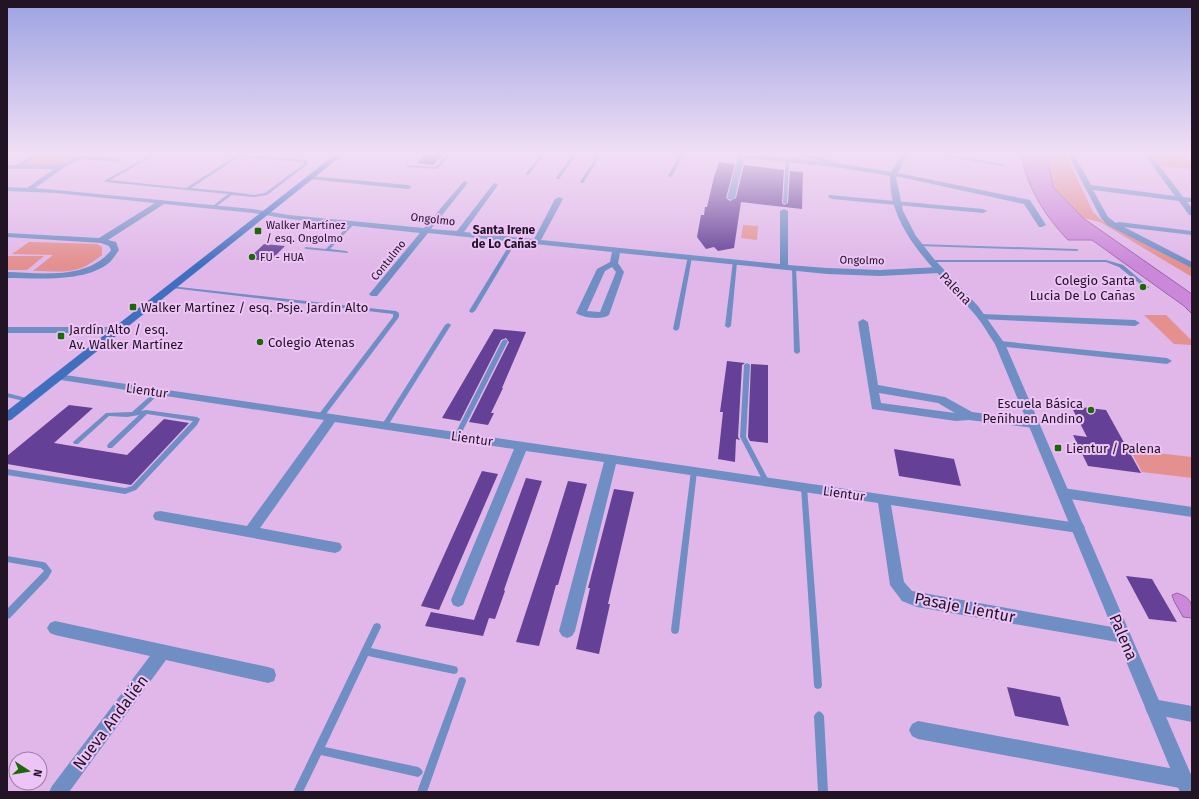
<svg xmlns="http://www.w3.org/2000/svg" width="1199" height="799" viewBox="0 0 1199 799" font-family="'Fira Sans',sans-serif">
  <rect width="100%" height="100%" fill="#e0b7e8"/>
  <path fill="#e3908f" d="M46,153h37l-24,12h-32z
    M1046,153h19l28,59 11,10 88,45v10l-92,-55 -17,-4 -30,-31z
    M1150,153h42v16l-33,-3z
    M743,225l15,1 -1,14 -16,-2z
    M29,242l68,2 5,3v8c-26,21 -37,16 -69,16l20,-16 -41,-1z
    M7,256h37l-17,14h-20z
    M1144,315h22l26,26v4l-18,-1z
    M1130,450l62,7v21l-50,-6z"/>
  <path fill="#cb87d9" stroke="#9864a3" d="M1021,153h25l7,34 30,31 109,76v20l-8,-8 -92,-66h-24c-23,-24 -42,-54 -47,-87z
    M1177,593c15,5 15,10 15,25l-9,-1 -9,-16 -2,-6z"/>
  <path fill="#644096" d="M426,153h18l-11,12 -16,-2z
    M719,162l16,2 -9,34 4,3 6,-3 8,-33 40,5 -2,33 2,2 4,-2 2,-32 13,1 -1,37 -61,-7 -7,46 -16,3 -4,-4 -8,2 -9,-12 4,-22h3l1,-8h2l7,-30z
    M264,244l21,2 -15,15 -22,-2z
    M494,329l32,3 -24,56h1l-12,25h3l-6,12 -19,-3 40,-80 -3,-4 -5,2 -41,81 -18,-3z
    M727,361l18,2 -3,2 -4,72 2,3 -4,-1 -1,23 -17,-3 5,-47h-3z
    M751,364l17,1v78l-18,-2 -2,-4z
    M69,405l24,3 -39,35 73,12 37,-36 25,4 -58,62 -124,-21v-8z
    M1071,406l35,4 35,63 -53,-7 -15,-31 14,2z
    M894,449l60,10 7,27 -62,-10z
    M482,471l16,3 -59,136 -18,-4z
    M526,478l16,3 -38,109 1,1 -10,28 -6,-1 -6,18 -58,-10 6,-14 43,8z
    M568,481l19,3 -29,101h-2l-17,61 -23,-4 34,-103z
    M614,489l20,3 -26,112h2l-11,50 -23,-5 14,-61h-2z
    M1126,576l26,3 25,43 -28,-3z
    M1007,687l53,10 9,29 -54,-10z"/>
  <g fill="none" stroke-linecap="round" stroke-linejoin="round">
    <path fill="#6e8ec4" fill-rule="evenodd" d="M154,153h4l-48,27 76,8 54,-35h2l-1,2 65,5 2,1v3l-41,31 -13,2 -22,-2 -18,13h-1v-2l15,-12 -122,-12 -2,-1zM239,157l65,5v2l-39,29 -11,2 -22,-3 -41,-4z
      M449,153h3l-15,16 -29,-2 -2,-1 2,-1 27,2z
      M543,153h3l-18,22h-2v-2z
      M574,153h3l-18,26h-2l-1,-1z
      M599,153h3l-19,30h-2l-1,-1z
      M681,153h4l-13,23 -3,1 -1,-1z
      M924,153h10l69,11 2,1 -2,1z
      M786,160l3,1 -2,42 -2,1 -2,-1z
      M352,222l3,1 -25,26 16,2 2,1v1l-42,-4 -2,-1 2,-1 20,2z
      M513,239l4,1 -42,71 -3,2 -2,-1 -1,-1z
      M916,244l161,5 2,1 -2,1 -159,-5h-2z
      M688,256h4v1l-13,72 -3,2 -3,-2z
      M929,260h177l17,5 26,22v1h-4l-26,-21 -13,-5h-177z
      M733,261h2l2,1 -6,64 -3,2 -3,-2z
      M792,267h4v1l4,84 -3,2 -3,-2z
      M170,286l226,25 3,2v4l-76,101h-4l-1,-2 1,-2 74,-97v-3l-221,-26 -2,-1z
      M448,323l3,2 -64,102h-4l-1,-2 1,-2 62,-98z
      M505,339l3,2 -48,95 -1,2h-4l-1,-2 48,-95z
      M747,363l3,2 -4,72 23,44 -1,2 -2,1 -2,-1 -24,-46 4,-72z
      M158,390l3,2 -1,1 -19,18 5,-1 51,7 3,2 -3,6 -61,65 -11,4 -118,-19v-6l118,19 7,-2 61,-65 -46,-7 -35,34h-4l-1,-2 1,-2 31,-29 -12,2 -18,-1 -31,28h-4l-1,-2 33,-29 26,-1 24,-21z
      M7,393l23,6 1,1 -3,2 -21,-5z
      M694,468l2,1 1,2 -18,159 -1,3 -3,1 -3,-1 -1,-3 20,-159 1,-2z
      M804,484l2,1 1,2 15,198 -1,3 -3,1 -3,-1 -1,-3 -13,-198 1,-2z
      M7,556l36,6 3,1 6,8 -4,7 -38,40 -3,1v-10l37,-38 -3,-3 -34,-6z
      M377,623l3,1 1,3 -10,21 83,18 3,1 1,3 -1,3 -3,1 -86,-18 -43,91 93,20 3,2 2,3 -2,3 -3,2 -97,-22 -18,37h-10l81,-168z
      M462,677l3,1 1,3 -39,111h-10l41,-111 1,-3z
      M819,711l3,2 2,3 4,76h-10l-4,-76 2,-3z"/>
    <path fill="#6e8ec4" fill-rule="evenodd" d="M36,153h8l-19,12h35l22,-12h9l-3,3 31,2 3,2 -3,2 -38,-3 -18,9 -28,20 218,21 36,6 135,13 39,-46 2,-1 3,2 -1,1 -36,45 26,2 36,-47 2,-1 3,2 -34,47 70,7 21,-40 4,-2 4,2 -22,41 239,24v-53l4,-2 4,2v54l39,3 53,2 59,-3 4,3 -4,3 -59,3 -53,-2 -207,-21 -2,10 6,9 -15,43c-6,5 -27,3 -33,-2l21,-44 13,-7 2,-10 -184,-19 -51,63h-6l-2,-2 2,-2 49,-59 -131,-14 -36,-6 -89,-9 -56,36 8,2 3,8c-3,4 -6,9 -9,12 -24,21 -73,16 -103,16v-6c34,1 81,8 104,-22l-2,-4 -8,-3 -94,-6v-4l92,5 56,-35 -99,-10 -49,-2v-4l20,1 27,-19h-47v-4h9zM612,267l4,5 -16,40 -13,-1 18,-40z
      M713,153h26l97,10 3,2 -3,2 -92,-9 -9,40 -4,2 -4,-2 11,-41z
      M1067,153h6l18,32 84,11 -32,-43h7l33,44 9,1v4h-5l5,6v7h-3l-10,-14 -86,-11 15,27 8,6 3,-1 73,9v4l-68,-8 68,35v6l-85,-43 -6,-7z
      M893,172l137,28 16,25 -4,2h-3l-15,-23 -133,-29 -1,-1z
      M310,176l98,9 4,2 -4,2 -100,-10 -1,-1z
      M829,195l154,14 4,2 -4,2 -151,-14 -4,-2z
      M982,314l153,6 5,3 -5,3 -156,-7 -2,-2z
      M863,319l5,3 10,63 67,12 27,15 62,8 4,1 2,3 -2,3 -4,1 -65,-8 -13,1 -84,-12 -14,-87zM879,393l59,10 17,10 -74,-10z
      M1000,341l167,17 5,3 -5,3 -171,-18 -1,-2 1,-2z
      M58,374l1020,149 5,1 2,4 -2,4 -5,1 -187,-28 13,77 8,9 211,38 5,2 3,5 -3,5 -5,2 -206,-36 -15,-6 -12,-16 -12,-82 -262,-39 -41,167 -3,5 -5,2 -5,-2 -3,-5 45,-169 -78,-11 -61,149 -2,5 -5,2 -5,-2 -2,-5 63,-151 -179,-27 -75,106 80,15 2,4 -2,4 -5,2 -175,-32 -5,-1 -2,-4 2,-4 5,-1 87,15 77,-106 -270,-41 -1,-2 1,-2z
      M1063,488l129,19v10l-129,-19 -5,-2 -1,-3 1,-3z
      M55,621l213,46 6,2 2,6 -2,6 -6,2 -102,-23 -97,132h-20l3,-6 98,-130 -95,-21 -5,-2 -3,-5 3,-5z
      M1153,699l39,7v16l-45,-9 -2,-6 2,-6z
      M918,721l267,50 6,3 1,11 -7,4 -267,-50 -6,-3 -3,-6 3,-6z"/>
    <path fill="#6e8ec4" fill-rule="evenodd" d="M797,153h15l25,10 54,9 11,-19h6l-12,24 7,34 13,25 18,23 44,47 27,38 187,433v15h-12l-185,-448c-8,-12 -15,-25 -25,-35 -33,-39 -81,-77 -80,-133l-54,-9 -33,-12 -4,4 -12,4 -3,-2 11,-4z
      M7,327h110l5,3 -5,3h-110z"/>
    <path fill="#416fbf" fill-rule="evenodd" d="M337,153h8l-334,267 -4,1v-10z"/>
  </g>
  <linearGradient id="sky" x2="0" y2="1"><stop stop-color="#9ca2e2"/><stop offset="0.58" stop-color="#f1dff5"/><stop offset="1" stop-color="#f1dff5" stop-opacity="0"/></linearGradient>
  <rect width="1199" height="265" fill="url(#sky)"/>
  <g fill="#1c6806" stroke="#edc4f6" stroke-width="1.5">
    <rect x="254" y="227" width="8" height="8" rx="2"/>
    <circle cx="252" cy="257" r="4"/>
    <circle cx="1143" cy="287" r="4"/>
    <rect x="129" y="303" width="8" height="8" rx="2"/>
    <rect x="57" y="332" width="8" height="8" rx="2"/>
    <circle cx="260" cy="342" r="4"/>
    <circle cx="1091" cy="410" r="4"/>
    <rect x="1054" y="444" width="8" height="8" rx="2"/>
  </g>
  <g text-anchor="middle" stroke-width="4" stroke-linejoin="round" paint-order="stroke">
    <g font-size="11" fill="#221325" stroke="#edc4f6">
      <text transform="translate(433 219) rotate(6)" y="4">Ongolmo</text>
      <text transform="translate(388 260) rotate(-51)" y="4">Contulmo</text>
      <text transform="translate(862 260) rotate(1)" y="4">Ongolmo</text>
    </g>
    <g font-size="11" fill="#221325" stroke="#edc4f6" text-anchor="start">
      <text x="266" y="229">Walker Martínez<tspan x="266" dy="13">/ esq. Ongolmo</tspan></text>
      <text x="260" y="261">FU - HUA</text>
    </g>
    <g font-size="12" font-weight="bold" fill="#221325" stroke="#edc4f6">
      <text x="504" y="234">Santa Irene<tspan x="504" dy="14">de Lo Cañas</tspan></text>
    </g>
    <g font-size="13" fill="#221325" stroke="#edc4f6" text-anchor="start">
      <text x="1135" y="285" text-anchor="end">Colegio Santa<tspan x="1135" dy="15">Lucia De Lo Cañas</tspan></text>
      <text x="141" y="312">Walker Martínez / esq. Psje. Jardín Alto</text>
      <text x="69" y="334">Jardín Alto / esq.<tspan x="69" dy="15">Av. Walker Martínez</tspan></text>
      <text x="268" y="347">Colegio Atenas</text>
      <text x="1083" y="408" text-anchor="end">Escuela Básica<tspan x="1083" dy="15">Peñihuen Andino</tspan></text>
      <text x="1066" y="453">Lientur / Palena</text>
    </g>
    <g font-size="13" fill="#221325" stroke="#edc4f6">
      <text transform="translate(956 288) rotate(46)" y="5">Palena</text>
      <text transform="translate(147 390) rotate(8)" y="5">Lientur</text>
      <text transform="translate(472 438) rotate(8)" y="5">Lientur</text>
      <text transform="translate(844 493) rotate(8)" y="5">Lientur</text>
    </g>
    <g font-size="16" fill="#221325" stroke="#edc4f6">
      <text transform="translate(965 607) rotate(11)" y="6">Pasaje Lientur</text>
      <text transform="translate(1124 637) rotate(67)" y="6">Palena</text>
      <text transform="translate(110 722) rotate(-53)" y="6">Nueva Andalién</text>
    </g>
  </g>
  <rect width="1199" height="799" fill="none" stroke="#221325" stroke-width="16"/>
  <g transform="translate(28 771) rotate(102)"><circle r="19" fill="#edc4f6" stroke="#9c7da2"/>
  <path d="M0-3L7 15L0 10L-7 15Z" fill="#1c6806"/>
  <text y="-6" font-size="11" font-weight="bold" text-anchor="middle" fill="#221325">N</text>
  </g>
</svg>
